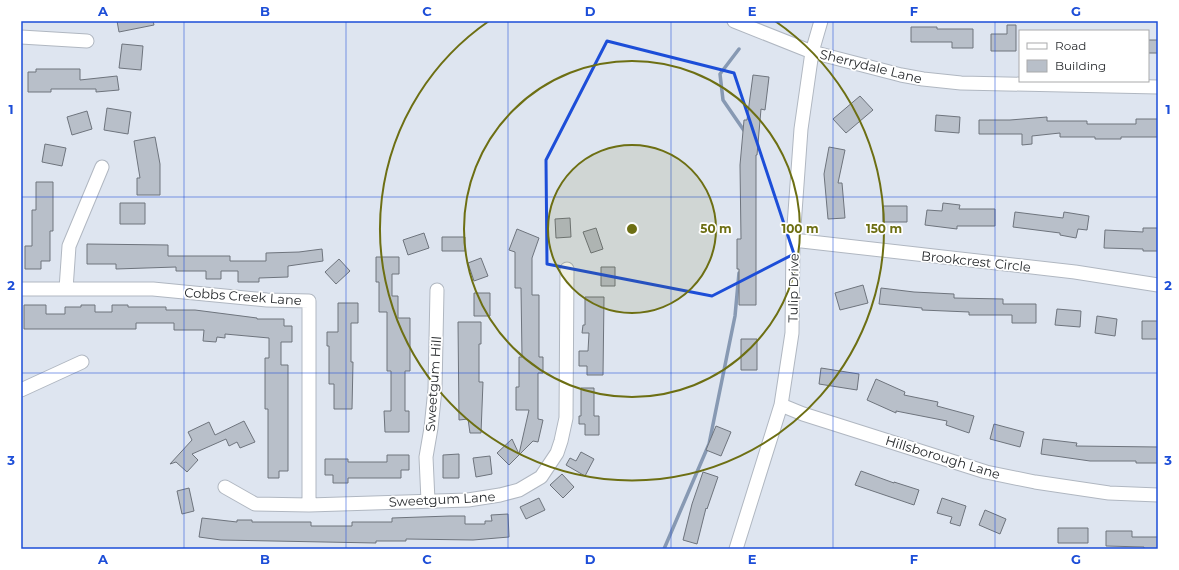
<svg xmlns="http://www.w3.org/2000/svg" width="1179" height="570" viewBox="0 0 1179 570" font-family="Montserrat,sans-serif">
  <rect width="100%" height="100%" fill="#dee5f0"/>
  <g fill="none" stroke-linecap="round" stroke-linejoin="round">
    <path stroke="#8799b3" stroke-width="3.5" d="M739,49l-19,25 3,26 22,32
      M664,549l45,-105 26,-128 4,-43"/>
  </g>
  <path fill="#b8bfc9" stroke="#6e747d" d="M117,21h36l1,4 -35,7z
    M1007,25h9v26h-25v-17h16z
    M911,27h26v2h36v19h-21v-6h-41z
    M1148,40h10v13h-10z
    M122,44l21,2 -2,24 -22,-2z
    M36,69h44v11l37,-4 2,14 -23,2v-3h-45v3h-23v-20h8z
    M753,75l16,2 -4,33 -4,-1 -4,46h-1v150h-17v-36h-2v-30h4l-1,-74 4,-45h3z
    M860,96l13,14 -27,23 -13,-14z
    M107,108l24,4 -3,22 -24,-4z
    M87,111l5,18 -20,6 -5,-18z
    M936,115l24,2 -1,16 -24,-2z
    M1047,117v4h40v3h49v-5h22v18h-37v2h-26v-2h-35v-4l-28,3v8l-10,1v-11h-43v-14h31z
    M155,137l5,27v31h-23v-17h3l-6,-37z
    M45,144l21,4 -4,18 -20,-4z
    M829,147l16,3 -7,33h4l3,35 -17,1 -4,-45z
    M36,182h17v49h-3v30h-9v8h-16v-23h7v-36h4z
    M120,203h25v21h-25z
    M943,203l17,2 -1,4h36v17h-38v3l-32,-4 2,-15 15,1z
    M883,206h24v16h-24z
    M1015,212l48,6 1,-6 25,4 -2,14 -9,-1 -2,9 -16,-3v-2l-47,-6z
    M570,218l1,19 -15,1 -1,-19z
    M596,228l7,21 -12,4 -8,-21z
    M1143,228h15v23h-15v-2l-39,-1 1,-18 38,2z
    M517,229l22,9 -7,20v37h7v62h4v16h-5v46l5,1 -5,22 -5,-1 -24,24 -12,-12 15,-14 7,15 10,-44h-13v-23h3v-30h3l-1,-69h-6v-36l-6,-2z
    M424,233l5,15 -21,7 -5,-15z
    M442,237h23v14h-23z
    M87,244l81,1v11h62v5h36v-8l33,-1 23,-3 1,12 -35,5v11l-29,1v4h-21v-11h-17v8h-15v-8h-30v-4l-60,2v-5h-29z
    M376,257h23v17h-7v22h6v22h12v53h-5v40h4v21h-24l-1,-21h7v-40h-4v-59h-8v-30h-3z
    M481,258l7,18 -14,5 -6,-18z
    M339,259l11,12 -14,13 -11,-12z
    M601,267h14v19h-14z
    M863,285l5,18 -28,7 -5,-17z
    M881,288l33,4 40,2v4l49,1v5h33v19h-24v-8h-43v-3l-47,-2v-2l-43,-4z
    M474,293h16v23h-16z
    M585,297h19l-1,78h-16v-9h-8v-15h9l1,-18h-7l1,-8h2z
    M338,303h20v20h-7v39h2l-1,47h-18v-25h-5v-38h-2v-14h11z
    M24,305h22v9h19v-7h16v-2h14v7h17v-7h16v2h38v3h29l62,8v1h27v7h8v16h-11v23h7v106h-9v7h-11v-69h-3v-51h4v-20l-44,-4v4l-8,-1 -1,5 -13,-1 1,-11h-30v-7h-38v6h-112z
    M1057,309l24,2 -1,16 -25,-2z
    M1097,316l20,3 -2,17 -20,-3z
    M1142,321h16v18h-16z
    M458,322h23v22h-2v38h4l-2,51h-11l-2,-14 -9,1z
    M741,339h16v31h-16z
    M821,368l38,6 -2,16 -38,-6z
    M876,379l29,13 -1,3 34,7 -1,4 37,10 -5,17 -23,-8 1,-4 -51,-10v2l-29,-13z
    M581,388h13v28h5v19h-14v-11h-6v-8h2z
    M244,421l11,21 -15,6 -3,-6 -8,4 -3,-7 -34,15 6,6 -11,12 -11,-10 -6,2 22,-24 -4,-8 21,-10 6,13z
    M994,424l30,8 -4,15 -30,-8z
    M716,426l15,6 -10,24 -15,-6z
    M1043,439l34,4 -1,3 82,1v16h-22v-2h-46l-49,-7z
    M581,452l13,7 -9,17 -19,-11 4,-7 6,3z
    M459,454v24h-16v-23z
    M387,455h22v15h-8v8h-53v5h-15v-8h-8v-16h23v3h39z
    M490,456l2,18 -16,3 -3,-19z
    M861,471l33,12v-1l25,8 -5,15 -59,-20z
    M703,472l15,5 -11,32 -1,-1 -9,36 -14,-4 9,-36z
    M562,474l12,13 -11,11 -13,-13z
    M189,488l5,23 -12,3 -5,-23z
    M539,498l6,12 -19,9 -6,-12z
    M942,498l24,8 -6,20 -10,-3 2,-6 -15,-4z
    M985,510l21,9 -6,15 -21,-9z
    M508,514l1,23 -36,3 -67,-1v2h-30v2l-155,-3 -22,-3 3,-19 35,4v-2h15v2h59v4h41v-4h40v-4l58,-2h15v8h20v-3h7l-1,-6z
    M1058,528h30v15h-30z
    M1106,531h26v6h26v12h-14v-2l-38,-1z"/>
  <g fill="none" stroke-linecap="round" stroke-linejoin="round">
    <defs>
      <path id="minor" d="M734,21l78,31 89,23 22,4 38,4 197,4
        M21,37l66,4
        M793,240l282,32 83,13
        M21,289h132l114,11 42,1v204
        M66,289l3,-43 33,-79
        M21,390l61,-28
        M781,405l22,9 183,58 49,10 74,11 49,2
        M225,487l30,17 54,1 159,-5 32,-5 19,-5 22,-13 16,-24 4,-12 5,-23 1,-149
        M428,501l-2,-44 5,-29 4,-39 2,-99
        M736,549l45,-144 11,-72 1,-93 8,-111 11,-77 9,-31"/>
    </defs>
    <use href="#minor" stroke="#b0b7c1" stroke-width="15"/>
    <use href="#minor" stroke="#fff" stroke-width="13"/>
  </g>
  <path fill="none" stroke="#1d4ed8" stroke-width="3" stroke-linejoin="round" d="M607,41l127,32 60,181 -82,42 -165,-32 -1,-104z"/>
  <path fill="none" stroke="#1d4ed8" stroke-width="1" stroke-opacity="0.55" d="M184,21v528M346,21v528M508,21v528M671,21v528M833,21v528M995,21v528M21,197h1137M21,373h1137"/>
  <circle cx="632" cy="229" r="84" fill="#6d6f13" fill-opacity=".12"/>
  <g fill="none" stroke="#6d6f13" stroke-width="2">
    <circle cx="632" cy="229" r="84"/>
    <circle cx="632" cy="229" r="168"/>
    <path d="M775 21A252 252 0 1 1 489 21"/>
  </g>
  <g text-anchor="middle" stroke-width="3.5" stroke-linejoin="round" paint-order="stroke">
    <g font-size="13" fill="#282b2e" stroke="#fff">
      <text transform="translate(871 66) rotate(14)" y="5">Sherrydale Lane</text>
      <text transform="translate(976 261) rotate(6)" y="5">Brookcrest Circle</text>
      <text transform="translate(793 288) rotate(-89)" y="5">Tulip Drive</text>
      <text transform="translate(243 296) rotate(4)" y="5">Cobbs Creek Lane</text>
      <text transform="translate(433 384) rotate(-86)" y="5">Sweetgum Hill</text>
      <text transform="translate(943 457) rotate(17)" y="5">Hillsborough Lane</text>
      <text transform="translate(442 499) rotate(-3)" y="5">Sweetgum Lane</text>
    </g>
  </g>
  <circle cx="632" cy="229" r="6" fill="#6d6f13" stroke="#fff" stroke-width="2"/>
  <g font-size="12" text-anchor="middle" font-weight="bold" fill="#6d6f13" stroke="#fff" stroke-width="3.5" stroke-linejoin="round" paint-order="stroke">
    <text x="716" y="233">50 m</text>
    <text x="800" y="233">100 m</text>
    <text x="884" y="233">150 m</text>
  </g>
  <rect width="1179" height="570" fill="none" stroke="#ffffff" stroke-width="44"/>
  <rect x="1019" y="30" width="130" height="52" fill="#ffffff" stroke="#a9aaab"/>
  <rect x="1027" y="43" width="20" height="6" fill="#ffffff" stroke="#a9aaab"/>
  <text x="1055" y="50" font-size="12" fill="#282b2e">Road</text>
  <rect x="1027" y="60" width="20" height="12" fill="#b8bfc9" stroke="#a9aaab"/>
  <text x="1055" y="70" font-size="12" fill="#282b2e">Building</text>
  <rect x="22" y="22" width="1135" height="526" fill="none" stroke="#1d4ed8" stroke-width="1.5"/>
  <g font-size="13" text-anchor="middle" font-weight="bold" fill="#1d4ed8">
    <text x="103" y="16">A</text>
    <text x="265" y="16">B</text>
    <text x="427" y="16">C</text>
    <text x="590" y="16">D</text>
    <text x="752" y="16">E</text>
    <text x="914" y="16">F</text>
    <text x="1076" y="16">G</text>
    <text x="11" y="114">1</text>
    <text x="1168" y="114">1</text>
    <text x="11" y="290">2</text>
    <text x="1168" y="290">2</text>
    <text x="11" y="465">3</text>
    <text x="1168" y="465">3</text>
    <text x="103" y="564">A</text>
    <text x="265" y="564">B</text>
    <text x="427" y="564">C</text>
    <text x="590" y="564">D</text>
    <text x="752" y="564">E</text>
    <text x="914" y="564">F</text>
    <text x="1076" y="564">G</text>
  </g>
</svg>
